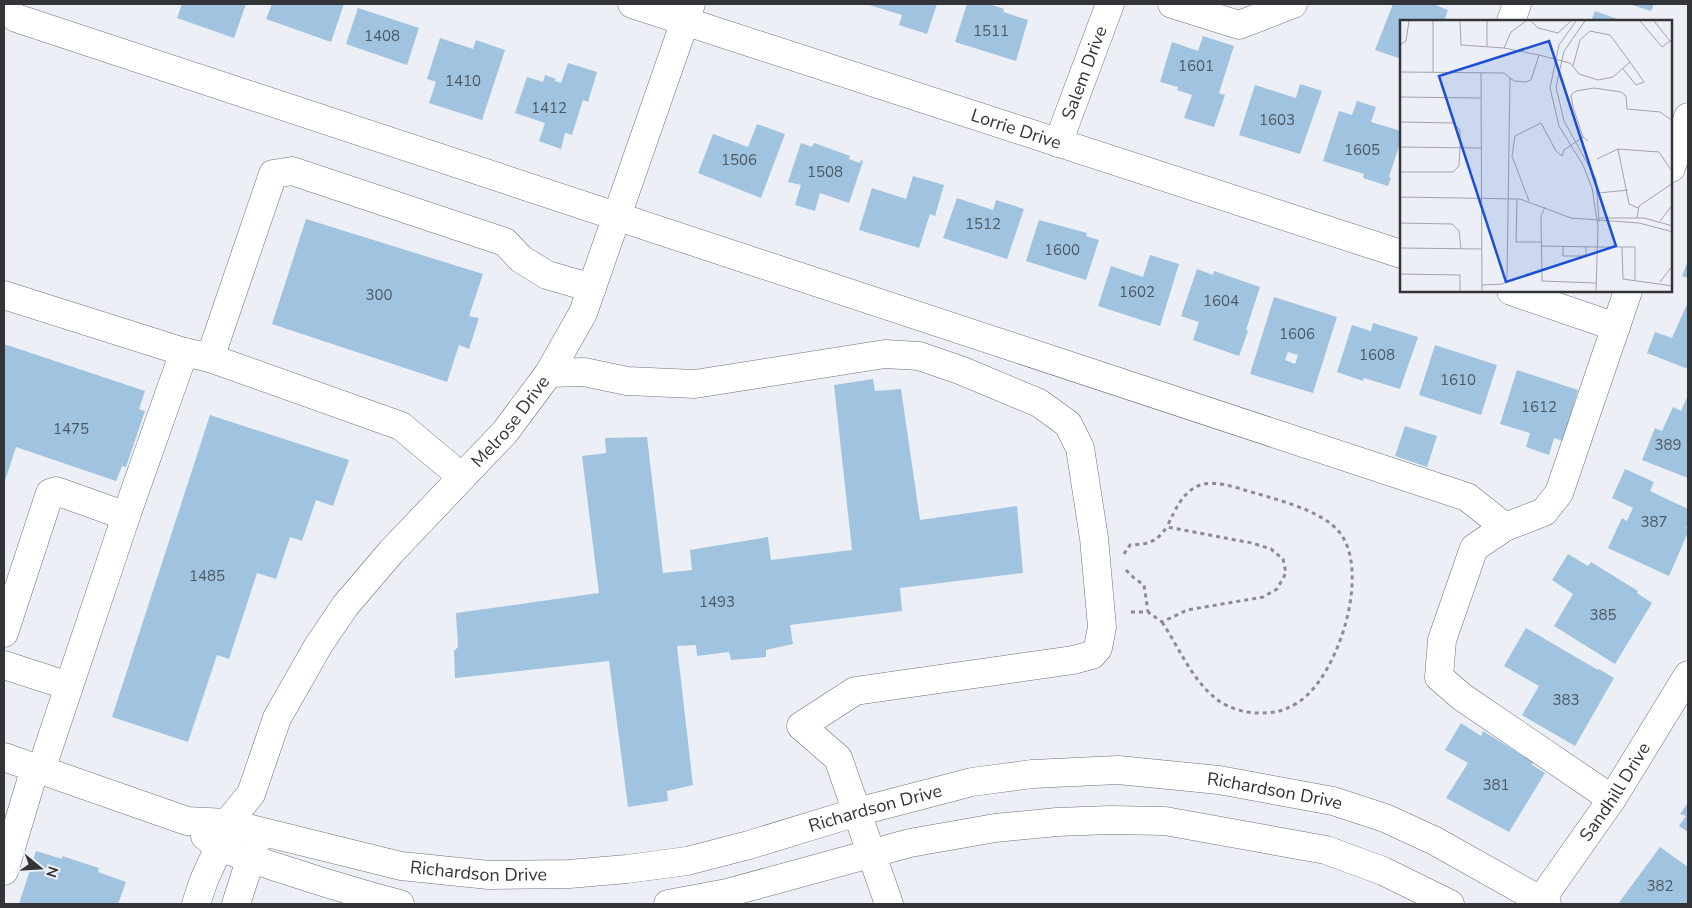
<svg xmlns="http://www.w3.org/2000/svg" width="1692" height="908" viewBox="0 0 1692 908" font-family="'Nunito Sans',sans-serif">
  <rect width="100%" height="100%" fill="#eceff5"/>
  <path fill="#a0c3e0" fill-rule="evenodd" d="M182,4h64l-12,34 -57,-20z
    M272,4h72l-13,38 -65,-23z
    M866,4h71l-10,30 -28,-9 3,-10z
    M967,4h22l15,5 -1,3 25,8 -12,41 -61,-19z
    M1393,4h40l15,6 -4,11h-43v38l-26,-9z
    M1629,4h25l-3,7z
    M358,8l61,20 -12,37 -61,-21z
    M1595,11l28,10h-32z
    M1203,36l31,10 -15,47 6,2 -11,32 -30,-9 8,-23 -15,-5 1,-3 -18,-5 12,-40 26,9z
    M440,38l33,11 3,-9 29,10 -23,70 -53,-17 7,-21 -9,-3z
    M568,63l29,9 -9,30 -5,-2 -11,35 -7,-2 -4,16 -22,-8 6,-18 -30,-10 12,-36 16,5 2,-7 11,4 -1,2 6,2z
    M1300,84l22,7 -22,63 -61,-19 16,-50 41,13z
    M1357,101l19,6 -5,15 30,9v9l-12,37 2,1 -3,8 -25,-8 1,-4 -41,-13 16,-50 13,4z
    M757,124l28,10 -24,64 -63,-25 15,-39 35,13z
    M801,143l11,4 2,-4 36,13 -1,3 11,4 1,-3 2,1 -14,42 -29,-10 -5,18 -20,-6 6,-20 -13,-3z
    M913,176l31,9 -9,31 -5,-2 -11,34 -60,-18 13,-42 34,11z
    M957,198l36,12 3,-10 28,9 -17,50 -64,-21z
    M306,219l177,55 -14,42 10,2 -10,31 -10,-4 -12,37 -175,-58z
    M1039,220l48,13 -1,3 13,4 -13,40 -60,-19z
    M1150,255l29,9 -19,62 -62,-20 13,-40 32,11z
    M1688,260v18l-6,-2z
    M1197,269l16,6 1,-4 46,16 -14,43 2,1 -9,25 -46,-16 6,-18 -18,-6z
    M1274,297l63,20 -24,76 -63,-19zM1288,352l10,3 -3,9 -10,-4z
    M1688,302v67l-41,-16 8,-21 17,6z
    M1373,323l45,14 -18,52 -36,-11 -1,3 -26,-9 15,-47 19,6z
    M4,344l141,47 -6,18 6,2 -19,56 -4,-1 -6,15 -100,-34 -12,37z
    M1435,345l62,20 -16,50 -62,-20z
    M1517,370l61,20 -15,51 -9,-3 -5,17 -23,-8 4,-14 -30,-9z
    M873,379l2,12 26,-2 19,131 97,-14 6,67 -123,15 2,23 -112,14 3,19 -27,6v7l-35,3 -2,-8 -32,4 -1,-11 -19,1 16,139 -26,6 1,10 -40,6 -19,-146 -154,17 -1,-27 4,-4 -2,-34 143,-20 -17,-137 24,-3 -1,-15 42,-1 16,136 29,-3 -2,-20 78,-13 3,23 81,-10 -18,-165z
    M1688,395v83l-46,-18 13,-32 7,3 11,-24 8,4z
    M210,415l139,45 -16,46 -17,-6 -14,41 -12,-4 -14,42 -19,-6 -28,86 -12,-4 -29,87 -76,-25z
    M1405,426l32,10 -10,31 -32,-11z
    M1625,469l29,13 -4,9 38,18v14l-2,5 2,1v3l-19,44 -61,-28 14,-30 5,3 6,-13 -21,-10z
    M1568,554l20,12 3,-4 47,29 -1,2 15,10 -37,61 -61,-38 19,-32 -21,-14z
    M1526,628l72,42 1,-1 15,9 -39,68 -53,-31 17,-29 -35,-20z
    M1461,723l20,13 2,-5 50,31 -1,3 13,8 -36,59 -63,-34 22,-35 -23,-13z
    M1688,803v29l-9,-6 7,-10 -6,-2z
    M1660,847l28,20v37h-70z
    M36,851l26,8v-3l37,12 -1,4 28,10 -8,22h-99z"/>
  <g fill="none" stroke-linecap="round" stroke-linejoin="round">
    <defs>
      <g id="minor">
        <path id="s1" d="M632,4l769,250"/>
        <path d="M1172,4l67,21 54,-21"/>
        <path d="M4,9l12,9 1451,479 38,30"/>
        <path d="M1511,21l6,-17"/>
        <path id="s2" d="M1058,143l52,-139"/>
        <path d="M1671,168l17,-51"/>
        <path d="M1511,291l105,36"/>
        <path d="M4,295l180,57 26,6 191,68 61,51"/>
        <path d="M210,358l63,-184 19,-3 213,71 16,17 26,16 45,13"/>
        <path d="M549,373l35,-1 43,9 68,3 190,-30 34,2 41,14 79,33 29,21 12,24 14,90 8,89 -4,21 -6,7 -19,5 -218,31 -54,35 37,32 51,146"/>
        <path d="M4,633l46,-140 6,-2 70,25"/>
        <path d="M4,665l65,21"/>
        <path id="s3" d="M4,757l183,64 40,2 174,43 88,9 80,-1 58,-5 60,-8 62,-16 108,-33 115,-30 60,-8 86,-4 101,10 114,21 52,17 50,23 112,63"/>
        <path d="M41,770l85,-254 58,-164"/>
        <path d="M1612,799l-150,-102 -23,-20 3,-37 32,-92 31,-21 39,-15 15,-19 69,-202"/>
        <path d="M205,836c21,17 48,23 74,32 40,13 80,26 121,36"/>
        <path d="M4,871l31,-103"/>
        <path id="s4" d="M196,904l8,-24 15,-33 8,-24 24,-29 26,-76 41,-72 27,-40 46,-54 114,-120 44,-59 34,-60 108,-309"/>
        <path d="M236,904l20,-62"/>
        <path d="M668,904l59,-11 183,-50 85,-15 62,-6 53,-2 55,1 161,29 57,21 67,33"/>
        <path id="s5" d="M1538,904l74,-105 76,-124"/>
      </g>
    </defs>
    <use href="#minor" stroke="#6f7277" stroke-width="29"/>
    <path stroke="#8a8c91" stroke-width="3" stroke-dasharray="4 4" stroke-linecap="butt" d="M1124,554l6,-9c19,-1 25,-2 37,-18l85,16 19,6 12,10 3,14 -9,16 -14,8 -76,13 -25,12 -14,-10h-19
      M1126,570l8,8 10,7 4,27
      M1162,622c18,27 30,59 57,79 10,7 26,12 39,12 17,0 24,-1 39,-10 41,-25 74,-130 43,-170 -18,-24 -70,-35 -99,-44 -44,-14 -56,-2 -74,38"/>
    <use href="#minor" stroke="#fff" stroke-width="28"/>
  </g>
  <g text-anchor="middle" stroke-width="4" stroke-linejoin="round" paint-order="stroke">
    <g font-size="15" fill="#4e5861">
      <text x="991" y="36">1511</text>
      <text x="382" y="41">1408</text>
      <text x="1196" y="71">1601</text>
      <text x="463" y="86">1410</text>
      <text x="549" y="113">1412</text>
      <text x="1277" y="125">1603</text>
      <text x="1362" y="155">1605</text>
      <text x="739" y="165">1506</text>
      <text x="825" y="177">1508</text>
      <text x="983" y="229">1512</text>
      <text x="1062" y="255">1600</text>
      <text x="1137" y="297">1602</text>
      <text x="379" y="300">300</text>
      <text x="1221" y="306">1604</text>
      <text x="1297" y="339">1606</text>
      <text x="1377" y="360">1608</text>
      <text x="1458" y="385">1610</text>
      <text x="1539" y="412">1612</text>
      <text x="71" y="434">1475</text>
      <text x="1668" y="450">389</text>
      <text x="1654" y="527">387</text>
      <text x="207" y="581">1485</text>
      <text x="717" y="607">1493</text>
      <text x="1603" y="620">385</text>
      <text x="1566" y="705">383</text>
      <text x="1496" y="790">381</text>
      <text x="1660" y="891">382</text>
    </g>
    <g font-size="18" fill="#333437" stroke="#eceff5">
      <text dy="6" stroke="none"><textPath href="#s2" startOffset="75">Salem Drive</textPath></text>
      <text dy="6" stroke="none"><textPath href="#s1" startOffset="404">Lorrie Drive</textPath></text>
      <text dy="6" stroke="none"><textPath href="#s4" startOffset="584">Melrose Drive</textPath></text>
      <text dy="6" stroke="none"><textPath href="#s5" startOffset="136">Sandhill Drive</textPath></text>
      <text dy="6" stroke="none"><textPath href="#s3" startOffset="1301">Richardson Drive</textPath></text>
      <text dy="6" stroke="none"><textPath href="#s3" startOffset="896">Richardson Drive</textPath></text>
      <text dy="6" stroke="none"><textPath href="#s3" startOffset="491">Richardson Drive</textPath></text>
    </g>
  </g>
  <g transform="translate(1400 20)">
    <rect width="272" height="272" fill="#eceff5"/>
    <path fill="none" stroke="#a2a4a9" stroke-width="1" d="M60,1l1,24 43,3 35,7 31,8 9,11 19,6 15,-3 17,-15 -20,-27 -20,-4 -10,9 -7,26M87,1v26M131,1l7,7 20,5 13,-12M176,1l-17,24 -9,43 9,38 24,39 9,23 6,39 -2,65M185,1l-21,30 -8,36 8,34 32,58 3,43M240,1l22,26 11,-8M254,1l16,20M0,25l6,-4 3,-20M104,28l7,-16 15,-11M223,49l13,16 8,-3 -14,-20M0,52l104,1 10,8 12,1 5,-2 8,-25M33,52v-51M81,53l1,219M0,77l81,1M0,102l53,1 7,7v17l-1,19 -6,6h-53M188,121l-5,-4 -10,-30 -2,-12 5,-4 18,-3 27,4 5,4 1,13 33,3 13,9M0,127l81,1M197,139l21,-10M199,173l29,-3M0,177l120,2 51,19 68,5 34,9M117,179l-1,43h25M129,181l-17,-45 3,-20 26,-13 15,28 6,5 2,-6 19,-13M145,187l-4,9 1,65 54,2M238,188l-9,-4 -11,-55 41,3 14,21M199,198h45l29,8M237,198l2,-12 34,-23M260,201l13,-17M0,203l52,1 7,7 2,18M141,226l56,1M163,226v10h23v-10M197,227h38v34M222,227l1,32 50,7M0,228l82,1M0,254l60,1v17M260,262l13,-17M82,265l21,-1 4,-5 3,-201"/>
    <path fill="#1d4ed8" fill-opacity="0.15" stroke="#1d4ed8" stroke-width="2.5" d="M149,21l67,205 -110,36 -67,-206z"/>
    <rect width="272" height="272" fill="none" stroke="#333437" stroke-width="2.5"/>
  </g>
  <rect width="1692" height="908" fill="none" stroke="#333437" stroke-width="10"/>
  <g transform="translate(40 868) rotate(108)" stroke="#eceff5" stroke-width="4" paint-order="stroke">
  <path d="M0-4L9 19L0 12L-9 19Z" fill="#333437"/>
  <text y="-8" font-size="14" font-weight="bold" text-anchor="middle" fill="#333437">N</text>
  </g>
</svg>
